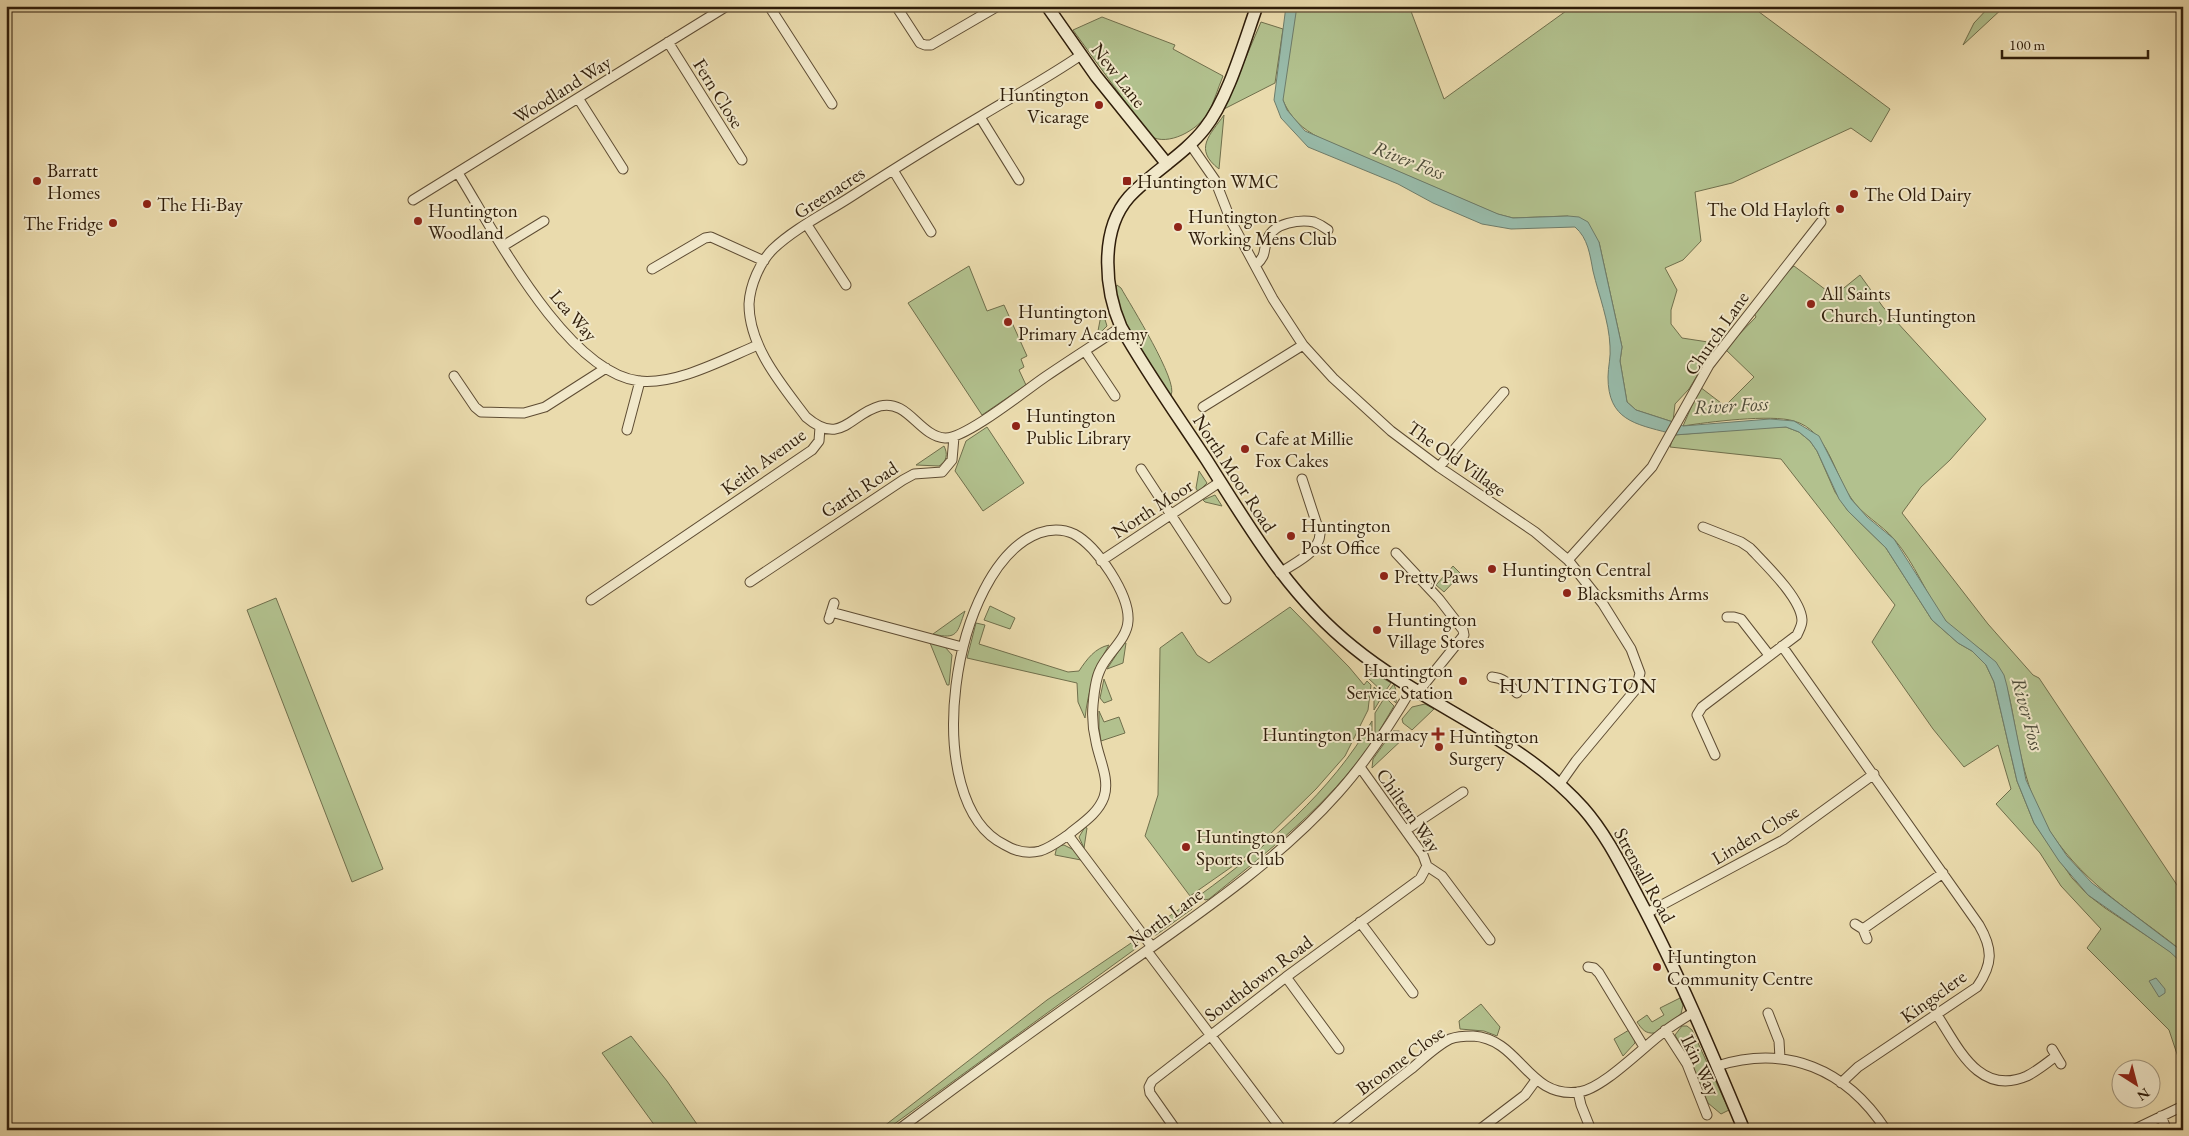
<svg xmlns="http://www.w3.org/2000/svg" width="2189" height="1136" viewBox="0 0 2189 1136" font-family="'EB Garamond',serif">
  <rect width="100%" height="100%" fill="#eadbad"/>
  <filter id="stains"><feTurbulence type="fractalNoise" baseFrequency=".004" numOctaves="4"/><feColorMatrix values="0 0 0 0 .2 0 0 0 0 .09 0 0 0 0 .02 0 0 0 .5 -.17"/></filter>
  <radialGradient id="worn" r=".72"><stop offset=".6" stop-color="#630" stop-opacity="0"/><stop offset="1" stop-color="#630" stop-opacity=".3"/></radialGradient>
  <path fill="#b2c18e" stroke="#706f4c" d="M1296,6h113l35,93 129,-93h178l139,103 -19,33 -20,-14 -119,55 -37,9 6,49 -18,19 -18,8 12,22 -6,20v14l11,14 26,4v12l-7,15 -12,20 -14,15 -2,18 -37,-12 -9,-8 -7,-41 2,-14 -23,-105 -31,-26 -55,2 -16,-4 -177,-76c-18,-9 -30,-20 -38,-40z
    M1990,6h15l-42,39 11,-22z
    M1102,17l73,28 -2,4 50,27c-5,12 -9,26 -15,37 -10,17 -40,34 -58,23l-77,-106z
    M1261,22l22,7 -8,54 -51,26z
    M1224,115l-5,54c-26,-20 -9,-34 5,-54z
    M969,266l18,45 17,-6 23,51 -6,3 3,8 -5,3 7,15 -44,30 -74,-112z
    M1794,266l40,30 26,-21 23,32 103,112 -36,41 -29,27 -19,26 86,111 45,51 6,3 144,216v58c-49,-40 -95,-64 -132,-119 -20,-31 -28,-65 -35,-101 -3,-15 -5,-32 -10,-47 -14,-41 -39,-36 -61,-65 -19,-25 -30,-57 -51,-81 -13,-15 -32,-24 -43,-41 -18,-26 -23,-67 -57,-77 -23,-7 -86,1 -111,5l17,-39 25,19 29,-29 -29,-28 31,-32 -3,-6 23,-29z
    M1117,285l4,3c9,16 58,94 50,107 -14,-10 -64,-95 -54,-110z
    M1102,310l5,16 -10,10z
    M987,427l37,56 -41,28 -28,-40 11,-30z
    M1769,427h17l13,5 11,9 7,10 18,41 13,19 38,37 46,72 26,23 14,8 14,14 8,17 23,99 17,42 38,55 16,17 17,13 66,44 12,11v109l-14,-42 -82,-82 14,-19 -40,-43 -21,-33 -44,-49 15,-15 -13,-44 -34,22 -31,-38 -61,-87 23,-37 -114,-146 -111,-12 4,-12z
    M944,446c4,8 3,15 -5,20l-23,-1z
    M1199,471l8,12 -9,9 -2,-4z
    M1215,495l7,11 -17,-4 -2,-2z
    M1453,566l8,8 -17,18 -8,-7z
    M276,598l107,271 -31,13 -105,-272z
    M990,606l25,12 -5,11 -26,-9z
    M1290,607l59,60 15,18 3,-4 4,4 -3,25 -23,46 -29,33 -56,55 -20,17 -50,35 -45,-60 13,-41 2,-147 22,-16 15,23 12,8z
    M965,611c-8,22 -7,29 -32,23z
    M976,623l9,2 -6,19 89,28 11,-1c8,-12 16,-23 30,-26 -14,23 -21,46 -24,73l-7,-16 -1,-19 -110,-25z
    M930,643l15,4 7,8 -3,30h-2z
    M1124,643h2l-3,20 -16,6z
    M1372,672l19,11 -7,10 -16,-15z
    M1104,679l8,21 -8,3 -4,-5z
    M1394,684l3,10 -1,9 -10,-9z
    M1374,687l9,8 -9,15z
    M1385,697l9,9 -19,32v-25z
    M1425,704l9,5 -22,21 -9,-7 -1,-4 10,-12z
    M1099,711l5,11 15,-5 6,16 -24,8 -2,-13z
    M1372,721v14l-4,5 4,2c-43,63 -105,110 -163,157l-4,1 -5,-5c66,-48 131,-103 172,-174z
    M1393,731h6l7,5 -34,32 1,-9z
    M1085,827l2,1 -3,20 -5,-11z
    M1064,845l10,5 7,10 -26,-5 2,-9z
    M1190,902l2,7 -36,26 -10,-3z
    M1137,939l1,8 -252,183h-7l168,-130z
    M1680,998l3,7 -2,9 -26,19c-10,1 -13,-4 -18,-11l10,-7 5,7 12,-7 -4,-7z
    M1481,1004l19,23 -3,9 -13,-5 -24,-2 -1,-8z
    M1682,1026h5l5,4 37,80 -8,4 -13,-11 -19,-45 -14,-23z
    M1629,1030l5,7 1,6 -12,13 -9,-17z
    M631,1036l36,45 34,49h-43l-56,-77z"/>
  <path fill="#98bbaa" stroke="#6e7c6a" d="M1286,6h11l-14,94 4,10 18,21 193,83 15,4 55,-2 11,1 9,5 11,20 23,105 -2,14 7,41 9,8 37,12 -4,11c-34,-9 -61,-13 -61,-56 0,-10 3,-20 2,-31 -1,-25 -11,-50 -17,-75 -3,-16 -5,-33 -18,-44l-64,2 -29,-5 -49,-21 -35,-19 -90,-37 -27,-29 -7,-18z
    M1770,419l24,2 25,15 32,63 16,18 27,22 52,82 50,41 8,13 3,11 19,94 24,51 17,25 25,27 91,69v12l-13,-12 -82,-57 -29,-34 -25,-38 -17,-42 -23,-99 -8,-17 -14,-14 -14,-8 -26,-23 -46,-72 -38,-37 -9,-12 -22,-48 -7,-10 -11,-9 -13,-5 -112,8 5,-11 4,2z
    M2156,978l9,11v4l-6,4 -10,-16z"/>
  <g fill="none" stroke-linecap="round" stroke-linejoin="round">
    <defs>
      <path id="street" d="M769,6l63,98
        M896,6l24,37 5,2h6l67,-39
        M668,42l74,118
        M1081,55c-32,22 -67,41 -100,61 -44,26 -87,53 -129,80 -26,17 -57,32 -79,53 -13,13 -23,36 -24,55 0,43 33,81 57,113 35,30 44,-3 74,-11 28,-7 39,30 65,32 20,1 81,-48 100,-61 25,-17 50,-33 76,-50
        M578,98l45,71
        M980,117l39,63
        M1190,144l25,36 16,41 42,78 30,46 30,33 58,53 48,36 96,65 33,28 35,44 28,45 9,24 -4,16 -60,72 -17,24
        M893,170l38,62
        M458,173c36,58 108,199 181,208 38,4 85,-22 119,-36
        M413,200l314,-194
        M807,225l39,60
        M503,246l41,-25
        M1256,265c12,-11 6,-15 12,-27 6,-15 32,-19 46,-16 5,2 10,5 14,8
        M652,269l53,-31 6,-1 53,24
        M1085,351l30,45
        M454,376l21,31 6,5 43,1 21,-6 61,-39
        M1203,407l100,-62
        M627,430l13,-49
        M1439,467l65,-75
        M1141,469l85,130
        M1703,527l38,15 9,6c15,16 51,50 52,72 0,6 -3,10 -5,15l-95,72 -5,8 18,40
        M1396,553l43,46 24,31 1,5 -46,57
        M1568,560l84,-93 57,-102 112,-143
        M1101,561l119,-79
        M1280,573c14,-10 39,-20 40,-39l-18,-55
        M750,582l153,-102 11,-6 28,-2 10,-12 2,-23
        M591,600l221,-150 7,-9 1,-14
        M831,612l131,35
        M1727,617h7l7,2 28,36
        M829,619l5,-16
        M1782,646l197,279c14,24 14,39 -2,62l-119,80 -17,16
        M1492,677c12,1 17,7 25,16
        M1360,767l63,88 4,11 15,10 48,64
        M1406,830l57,-38
        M1068,835c13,-11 30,-21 36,-38 6,-18 -5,-38 -8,-55 -3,-12 -4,-25 -3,-37 1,-11 2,-25 7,-35 7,-17 27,-30 28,-49 2,-26 -31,-75 -54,-87 -11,-5 -23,-5 -35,-1 -88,33 -122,270 -34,312 10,6 23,9 35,6 10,-3 19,-10 28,-16l84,112
        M1647,913l136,-73 91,-66
        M1360,922l53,71
        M1855,924l8,5 4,10
        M1863,929l80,-56
        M1147,951l135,179
        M1588,967l6,1 5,5 45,74
        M1286,977l53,72
        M1768,1013l11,28 1,17
        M1937,1015c21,32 42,82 90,61 10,-5 20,-13 29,-20
        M1665,1030l22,34 20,51
        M2052,1049l9,15
        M1717,1066c70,-22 129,3 169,64
        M1578,1092l3,13 10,25
        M2161,1116l5,12
        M898,1130c71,-53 144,-106 217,-157 75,-53 162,-111 223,-180 29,-32 52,-68 74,-105
        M1176,1130l-26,-37 -1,-6 3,-6 134,-104 134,-98 7,-13
        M1333,1130c26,-20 52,-41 78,-61 12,-10 25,-23 39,-30 8,-3 15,-3 23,-3 48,3 54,63 106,56 24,-3 65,-46 86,-61 9,-7 19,-13 29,-19
        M1479,1130l46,-35 11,-15
        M2133,1130l50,-24"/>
      <path id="secondary" d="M1047,6l49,70 71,88
        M1257,6c-13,36 -29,93 -52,122 -21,27 -53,44 -76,69 -30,34 -24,93 -8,130 26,46 56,88 85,132 44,69 82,136 147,188 72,59 167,90 230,161 23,26 39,59 55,89 40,75 73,154 106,233"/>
    </defs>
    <use href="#street" stroke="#5e4c33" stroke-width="11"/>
    <use href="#secondary" stroke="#2f1d0a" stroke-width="14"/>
    <use href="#street" stroke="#f1e8ca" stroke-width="9"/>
    <use href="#secondary" stroke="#f1e8ca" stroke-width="11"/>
  </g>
  <g fill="#8f2418" stroke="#f1e8ca" stroke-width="2">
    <circle cx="1099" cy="105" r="5"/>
    <circle cx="37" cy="181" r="5"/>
    <rect x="1122" y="176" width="10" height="10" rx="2.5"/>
    <circle cx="1854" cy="194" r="5"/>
    <circle cx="147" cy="204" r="5"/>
    <circle cx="1840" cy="209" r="5"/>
    <circle cx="418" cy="221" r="5"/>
    <circle cx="113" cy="223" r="5"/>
    <circle cx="1178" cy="227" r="5"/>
    <circle cx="1811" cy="304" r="5"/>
    <circle cx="1008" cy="322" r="5"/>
    <circle cx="1016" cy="426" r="5"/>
    <circle cx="1245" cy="449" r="5"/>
    <circle cx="1291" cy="536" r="5"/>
    <circle cx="1492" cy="569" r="5"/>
    <circle cx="1384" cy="576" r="5"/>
    <circle cx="1567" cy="593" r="5"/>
    <circle cx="1377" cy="630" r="5"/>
    <circle cx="1463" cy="681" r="5"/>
    <path d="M1435.5 726.5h5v5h5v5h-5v5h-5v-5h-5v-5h5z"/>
    <circle cx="1439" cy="747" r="5"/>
    <circle cx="1186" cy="847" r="5"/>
    <circle cx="1657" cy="967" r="5"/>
  </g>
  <g text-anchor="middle" stroke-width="4" stroke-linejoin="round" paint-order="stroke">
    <g font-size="19" fill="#2f1d0a" stroke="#f1e8ca">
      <text transform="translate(1119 75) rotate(52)" y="7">New Lane</text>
      <text transform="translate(562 89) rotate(-32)" y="7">Woodland Way</text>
      <text transform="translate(719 93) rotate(58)" y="7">Fern Close</text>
      <text transform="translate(829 192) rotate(-33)" y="7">Greenacres</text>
      <text transform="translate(574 315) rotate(49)" y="7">Lea Way</text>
      <text transform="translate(1716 333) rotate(-55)" y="7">Church Lane</text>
      <text transform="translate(1457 458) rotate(35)" y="7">The Old Village</text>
      <text transform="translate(763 461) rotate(-36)" y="7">Keith Avenue</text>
      <text transform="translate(1235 473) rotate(57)" y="7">North Moor Road</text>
      <text transform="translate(859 489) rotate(-33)" y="7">Garth Road</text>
      <text transform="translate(1152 508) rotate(-33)" y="7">North Moor</text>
      <text transform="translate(1409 810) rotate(55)" y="7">Chiltern Way</text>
      <text transform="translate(1755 834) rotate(-31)" y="7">Linden Close</text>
      <text transform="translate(1645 875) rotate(61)" y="7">Strensall Road</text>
      <text transform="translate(1165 917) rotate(-36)" y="7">North Lane</text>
      <text transform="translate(1258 978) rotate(-37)" y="7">Southdown Road</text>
      <text transform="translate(1933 996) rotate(-36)" y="7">Kingsclere</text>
      <text transform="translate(1400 1060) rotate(-36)" y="7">Broome Close</text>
      <text transform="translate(1701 1065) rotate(64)" y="7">Ikin Way</text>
    </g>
    <g font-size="19" fill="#2f1d0a" stroke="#f1e8ca" text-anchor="start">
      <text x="1089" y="101" text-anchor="end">Huntington<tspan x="1089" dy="22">Vicarage</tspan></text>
      <text x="47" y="177">Barratt<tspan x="47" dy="22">Homes</tspan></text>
      <text x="1137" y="188">Huntington WMC</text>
      <text x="1864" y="201">The Old Dairy</text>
      <text x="157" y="211">The Hi-Bay</text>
      <text x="1830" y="216" text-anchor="end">The Old Hayloft</text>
      <text x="428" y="217">Huntington<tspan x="428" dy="22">Woodland</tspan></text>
      <text x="1188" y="223">Huntington<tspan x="1188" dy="22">Working Mens Club</tspan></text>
      <text x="103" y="230" text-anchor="end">The Fridge</text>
      <text x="1821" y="300">All Saints<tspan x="1821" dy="22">Church, Huntington</tspan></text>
      <text x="1018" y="318">Huntington<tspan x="1018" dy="22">Primary Academy</tspan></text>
      <text x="1026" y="422">Huntington<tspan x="1026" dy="22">Public Library</tspan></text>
      <text x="1255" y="445">Cafe at Millie<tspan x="1255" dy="22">Fox Cakes</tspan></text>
      <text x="1301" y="532">Huntington<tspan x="1301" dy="22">Post Office</tspan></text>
      <text x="1502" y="576">Huntington Central</text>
      <text x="1394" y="583">Pretty Paws</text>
      <text x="1577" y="600">Blacksmiths Arms</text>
      <text x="1387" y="626">Huntington<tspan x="1387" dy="22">Village Stores</tspan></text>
      <text x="1453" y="677" text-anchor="end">Huntington<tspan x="1453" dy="22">Service Station</tspan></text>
      <text x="1428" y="741" text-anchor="end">Huntington Pharmacy</text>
      <text x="1449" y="743">Huntington<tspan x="1449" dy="22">Surgery</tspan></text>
      <text x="1196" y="843">Huntington<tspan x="1196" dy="22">Sports Club</tspan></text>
      <text x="1667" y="963">Huntington<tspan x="1667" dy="22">Community Centre</tspan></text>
    </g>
    <g font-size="20" font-style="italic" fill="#4e4c3a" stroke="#f1e8ca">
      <text transform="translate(1409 160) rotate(21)" y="7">River Foss</text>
      <text transform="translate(1731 405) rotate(-3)" y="7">River Foss</text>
      <text transform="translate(2028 714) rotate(75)" y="7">River Foss</text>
    </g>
    <g font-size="21" letter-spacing="1" fill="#2f1d0a" stroke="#f1e8ca">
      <text x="1578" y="693">HUNTINGTON</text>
    </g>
  </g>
  <rect width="2189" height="1136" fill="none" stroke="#eadbad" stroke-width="25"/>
  <rect x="8" y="8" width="2174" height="1121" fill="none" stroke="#2f1d0a" stroke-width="2.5"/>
  <rect x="12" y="12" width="2164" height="1111" fill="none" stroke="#2f1d0a"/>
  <g transform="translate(2136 1084) rotate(144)"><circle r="24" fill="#f1e8ca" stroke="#a3977d"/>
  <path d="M0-4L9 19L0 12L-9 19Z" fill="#8f2418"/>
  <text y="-8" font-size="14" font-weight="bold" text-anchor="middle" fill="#2f1d0a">N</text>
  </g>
  <path d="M2002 50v8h146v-8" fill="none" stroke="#2f1d0a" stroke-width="2.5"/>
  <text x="2009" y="50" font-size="15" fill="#2f1d0a" stroke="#f1e8ca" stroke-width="4" paint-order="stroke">100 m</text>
  <rect width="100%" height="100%" filter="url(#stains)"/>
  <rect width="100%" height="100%" fill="url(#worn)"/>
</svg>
